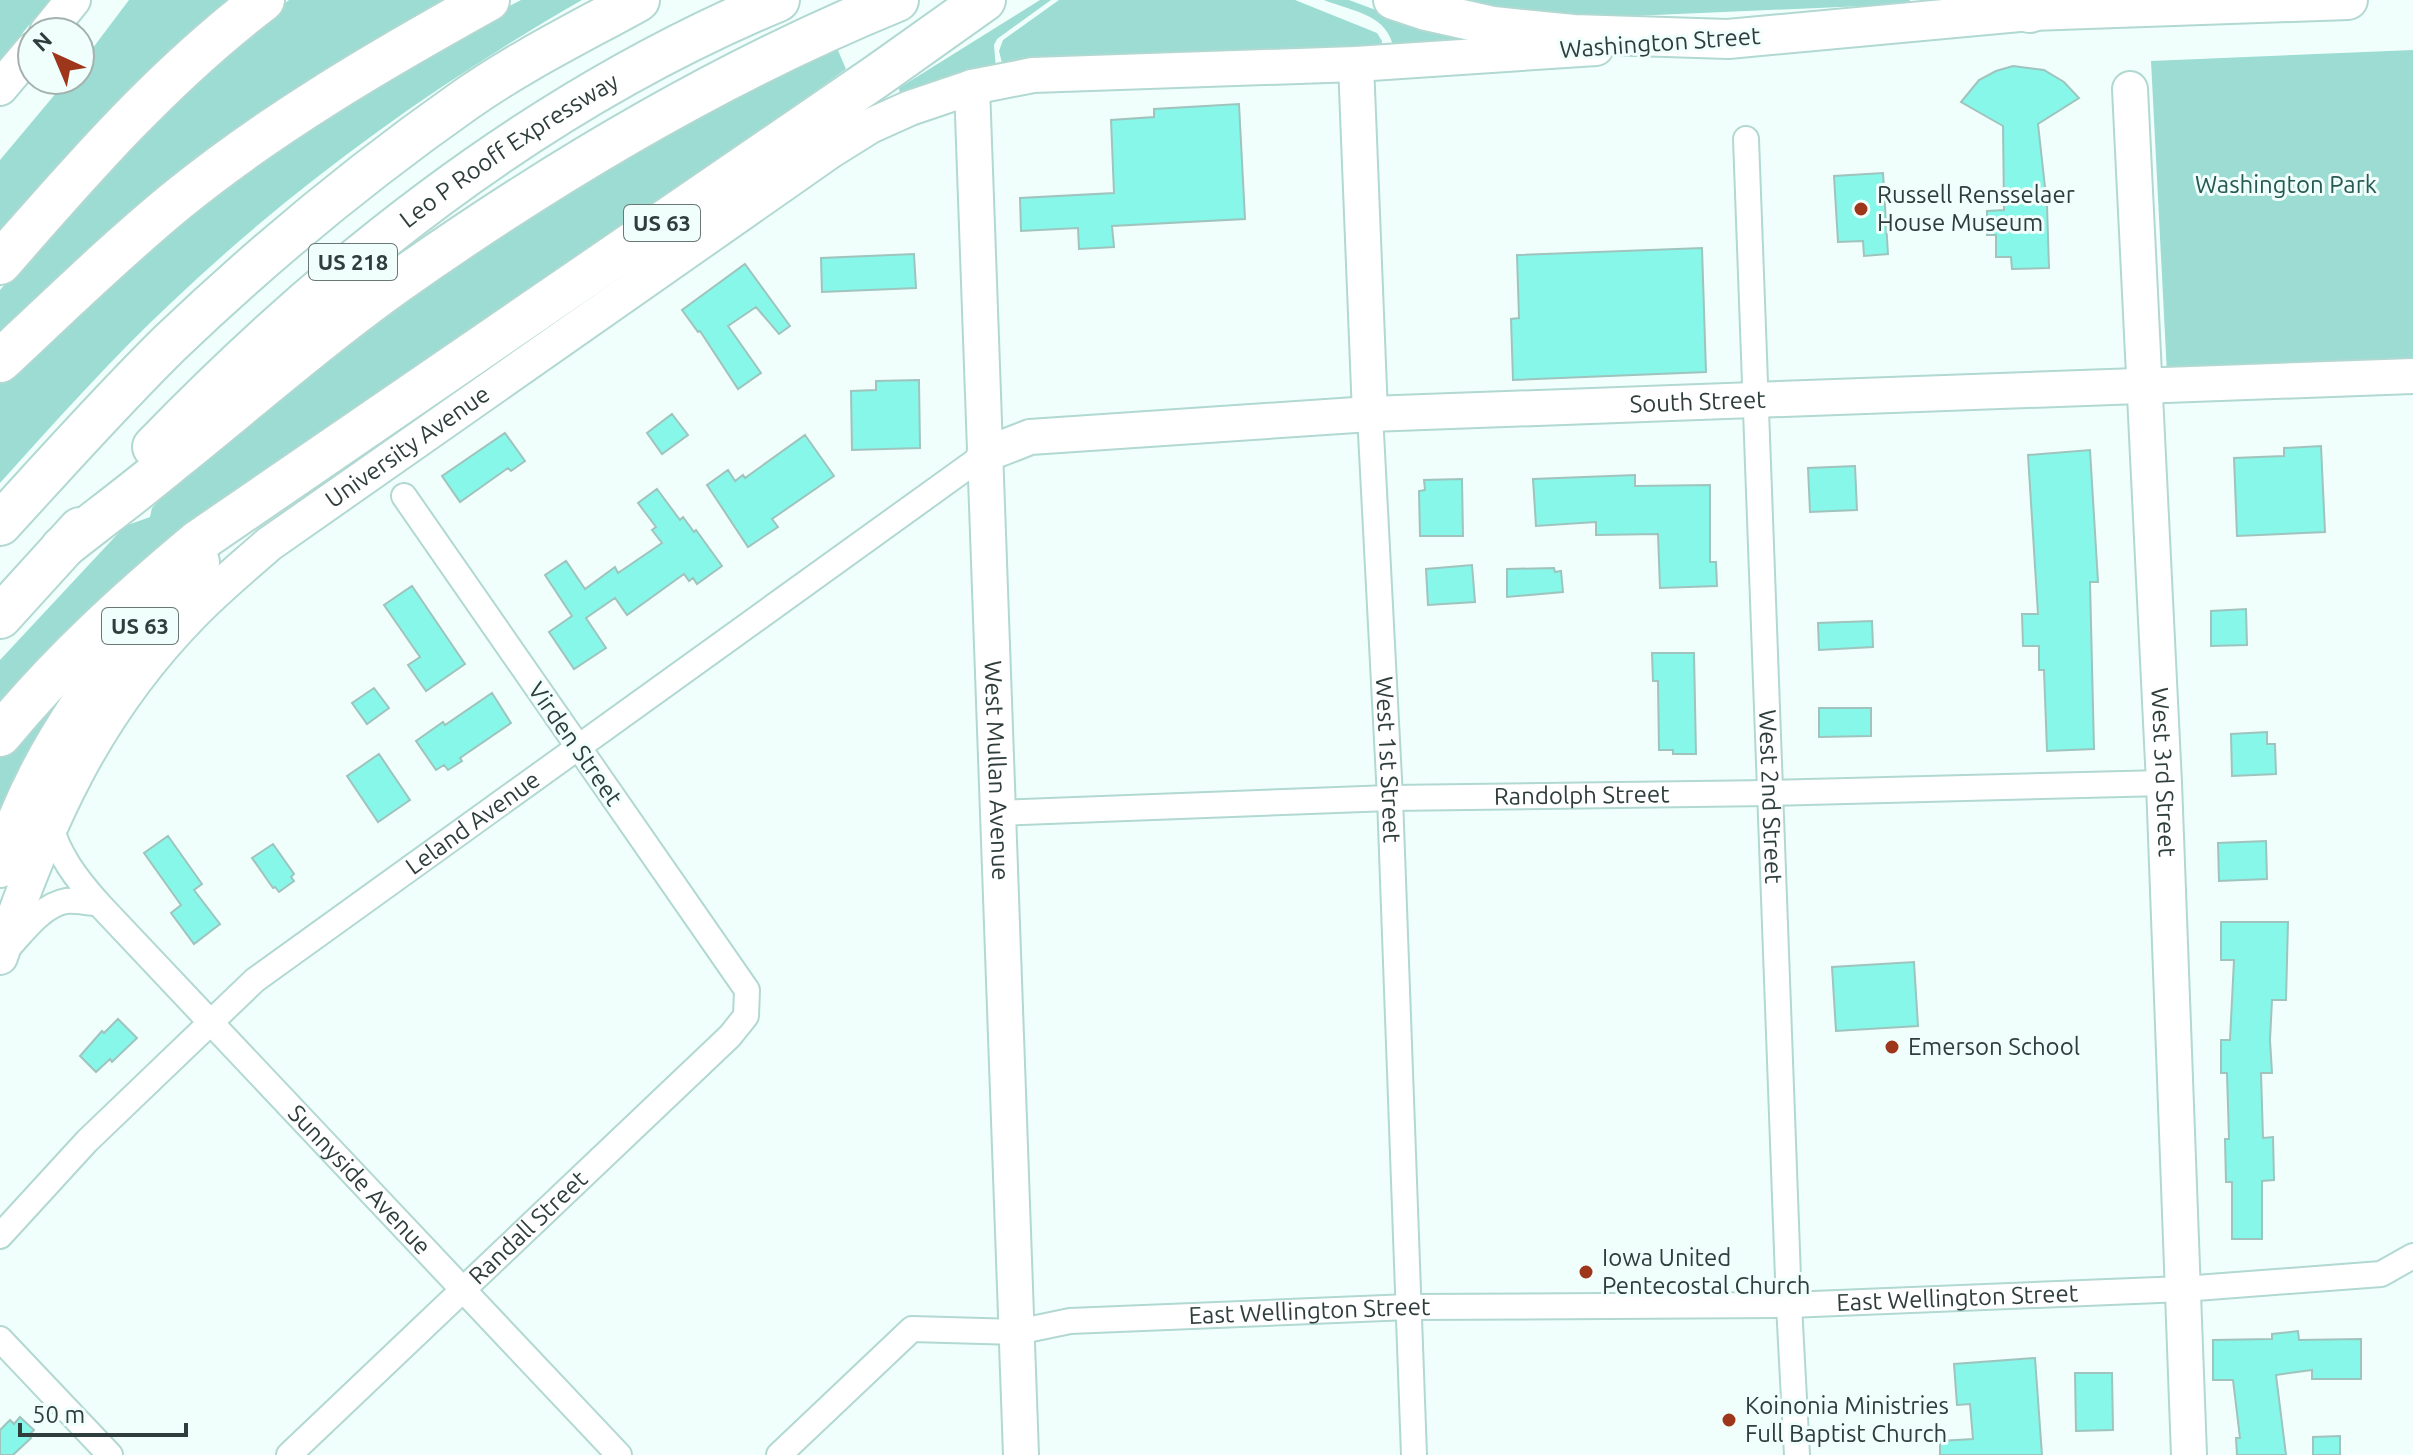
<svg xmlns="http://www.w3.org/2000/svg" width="2413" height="1455" viewBox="0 0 2413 1455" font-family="Ubuntu,sans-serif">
  <rect width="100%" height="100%" fill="#f0fffc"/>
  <path fill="#9cdcd3" d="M0,0h50l-50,60z
    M129,0h117l-246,247v-87l67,-80h13v-15z
    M289,0h170l-459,339v-49c88,-104 181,-206 289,-290z
    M521,0h61c-148,85 -286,184 -410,302 -61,57 -116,119 -172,181v-105l232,-202 191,-125z
    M1040,0h11l-54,39 -3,6 2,24 -96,26 -1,-7z
    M1059,0h236l82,33 5,8 -1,8 -378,18 -4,-16 4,-11z
    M1324,0h25l51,19 116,22 -122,9c-6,-36 -40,-38 -70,-50z
    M1440,0h470l-1,4 -322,14 -65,-4z
    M837,48l9,21 -140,100 -706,547v-56l125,-134 25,-9 2,-9 33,-35 187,-154 285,-184z
    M2413,50v314l-246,10 -16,-313z
    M80,665l-80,163v-76z"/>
  <path fill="#87f7e9" stroke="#9fc4be" stroke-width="2" d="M2013,66l31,4 20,12 15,16 -41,26 9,81 2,63 -37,1 -1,-12h-15v-22h-9v-24l17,-1 -1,-84 -42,-24 18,-22 17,-9z
    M1239,104l6,115 -133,7 2,21 -35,2 -1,-21 -57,3 -1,-33 94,-5 -3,-73 43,-3v-8z
    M1883,173l5,81 -24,2 -1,-15 -25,1 -4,-66z
    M1702,248l4,124 -193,8 -2,-61 8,-1 -2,-63z
    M914,254l2,34 -94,4 -1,-34z
    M745,264l45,62 -11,8 -23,-27 -28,19 33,47 -23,16 -38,-58 -2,1 -16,-22z
    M919,380l1,68 -68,2 -1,-59 25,-1v-9z
    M672,414l16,21 -26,19 -15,-21z
    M505,433l20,28 -14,10 -3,-3 -48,34 -18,-26z
    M805,435l29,41 -62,43 6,8 -30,20 -41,-62 21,-15 7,11 8,-6 2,3z
    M2321,446l4,86 -88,4 -3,-78 50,-2v-8z
    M2090,450l8,132h-8l4,167 -47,2 -3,-81h-5v-24h-16l-1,-32h16l-10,-159z
    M1855,466l2,44 -47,2 -2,-44z
    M1635,475v11l75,-1v77h6l1,24 -57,2 -2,-54 -62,1v-13l-60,4 -3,-47z
    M1462,479l1,57h-43l-1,-45 6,-1 -1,-10z
    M657,489l23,31 3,-3 11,15 2,-2 26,36 -25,18 -4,-6 -4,3 -5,-7 -57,41 -12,-17 -29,20 20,30 -32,21 -25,-37 23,-16 -27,-41 21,-14 19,28 30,-22 3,6 44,-30 -10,-13 4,-3 -18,-24z
    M1472,565l3,37 -47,3 -2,-36z
    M1554,568l1,4 6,-1 2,21 -56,5v-28z
    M412,586l53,78 -39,27 -18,-26 12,-8 -36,-52z
    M2246,609l1,36 -36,1v-35z
    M1872,621l1,26 -54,3 -1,-27z
    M1652,653h42l2,101h-23v-4h-14l-1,-69h-5z
    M374,688l15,20 -22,16 -15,-21z
    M492,693l19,30 -51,35 2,3 -14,9 -4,-5 -8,5 -20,-29 27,-19 2,3z
    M1819,708h52v28l-52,1z
    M2267,732v12h8l1,30 -44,2 -1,-42z
    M379,754l31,46 -32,22 -31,-46z
    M168,836l34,48 -8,6 26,34 -26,20 -23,-31 10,-8 -37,-52z
    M2266,841l1,38 -48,2 -1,-38z
    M273,844l21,30 -3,3 3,4 -15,11 -4,-5 -2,1 -21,-30z
    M2221,922h67l-2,78h-14l-2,40 2,33h-11l2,65 10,-1 1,43 -12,1v58h-30v-57h-6l-1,-43h4l-2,-66h-6v-33h9l4,-80h-13z
    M1914,962l4,64 -82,5 -4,-64z
    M118,1019l19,19 -25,24 -2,-3 -14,13 -16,-16 22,-25 2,2z
    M2298,1331l1,9 62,-1v40h-49v-9l-36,5 10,80h-49l-1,-17h4l-7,-58h-20v-40l59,-1v-5z
    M2035,1358l7,97h-102v-14l33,-2 -3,-35 -13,1 -3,-41z
    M2075,1373h37l1,57 -37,1z
    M20,1417l14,13 -5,5 2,3 -18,17h-13v-25l10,-10 4,4z
    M2340,1436v19h-27v-18z"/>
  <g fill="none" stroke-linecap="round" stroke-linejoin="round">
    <defs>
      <g id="street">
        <path id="s1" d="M1746,139l43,1166 8,150"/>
        <path id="s2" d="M1370,414l20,384 24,657"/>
        <path id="s3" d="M998,813l392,-15 380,-5 394,-10"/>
        <path id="s4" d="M50,824c9,32 26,54 48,79l521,552"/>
        <path d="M7,949c16,-17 35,-44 59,-48 10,-1 23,2 32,2"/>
        <path id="s5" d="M0,1236l87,-95 168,-161 729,-525"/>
        <path d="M0,1339l110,116"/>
        <path id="s6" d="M289,1455l441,-419 16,-20 1,-26 -343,-494"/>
        <path id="s7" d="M779,1455l133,-126 105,3 53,-11 339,-14 380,-2 394,-16 198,-15 32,-18"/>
      </g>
      <g id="secondary">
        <path d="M47,32l26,-32"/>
        <path d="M1356,64l14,350"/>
        <path id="s8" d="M972,87l49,1368"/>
        <path d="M0,88l32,-38"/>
        <path id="s9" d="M2130,89l34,694 25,672"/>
        <path id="s10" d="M984,455l46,-18 340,-23 1043,-38"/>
        <path id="s11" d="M0,957c45,-131 93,-242 192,-343 24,-25 51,-47 77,-70l561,-393 40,-25 40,-18 62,-21 61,-12 323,-11 240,-16"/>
      </g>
      <path id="primary" d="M1393,0l33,11 67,15 80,8 155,5 302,-28 318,-11
        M0,868c35,-117 114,-222 200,-306"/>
      <g id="highway">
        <path d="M1972,0l58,11"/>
        <path d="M0,263c82,-94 163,-187 263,-263"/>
        <path d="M0,361c58,-54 114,-109 176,-160 96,-78 204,-141 312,-201"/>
        <path id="s12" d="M154,447c178,-184 387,-348 624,-447"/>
        <path d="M0,524c56,-61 111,-123 170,-181 92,-88 191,-170 295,-243 54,-38 115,-68 173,-100"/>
        <path d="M62,548c38,-30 77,-59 114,-90 72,-58 142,-119 217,-173 158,-112 325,-212 504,-285"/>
        <path d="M0,617l80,-88"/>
        <path d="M0,735c59,-72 127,-134 199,-194l678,-465 107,-76"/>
      </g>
    </defs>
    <use href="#street" stroke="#b2d8d2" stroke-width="28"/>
    <use href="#secondary" stroke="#b2d8d2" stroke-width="38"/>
    <use href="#primary" stroke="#b2d8d2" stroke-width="42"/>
    <use href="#highway" stroke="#b2d8d2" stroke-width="46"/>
    <use href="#street" stroke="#fff" stroke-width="24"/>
    <use href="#secondary" stroke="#fff" stroke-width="34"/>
    <use href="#primary" stroke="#fff" stroke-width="38"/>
    <use href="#highway" stroke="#fff" stroke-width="42"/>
  </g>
  <g fill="#9e361b" stroke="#f0fffc" stroke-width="3">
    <circle cx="1861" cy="209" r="8"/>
    <circle cx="1892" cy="1047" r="8"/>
    <circle cx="1586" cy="1272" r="8"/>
    <circle cx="1729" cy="1420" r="8"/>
  </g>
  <g text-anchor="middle" stroke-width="6" stroke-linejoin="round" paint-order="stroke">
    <g fill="#f0fffc" stroke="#697876" stroke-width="2">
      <rect x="624" y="205" width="76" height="36" rx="6"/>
      <rect x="309" y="244" width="88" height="36" rx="6"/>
      <rect x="102" y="608" width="76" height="36" rx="6"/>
    </g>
    <g font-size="22" font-weight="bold" fill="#2f3e3c">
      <text x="662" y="231">US 63</text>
      <text x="353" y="270">US 218</text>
      <text x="140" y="634">US 63</text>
    </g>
    <g font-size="24" fill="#2f3e3c" stroke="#f0fffc">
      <text transform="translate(1660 43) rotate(-4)" y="8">Washington Street</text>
      <text dy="8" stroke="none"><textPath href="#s12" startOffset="464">Leo P Rooff Expressway</textPath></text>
      <text dy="8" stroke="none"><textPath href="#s10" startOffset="718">South Street</textPath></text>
      <text dy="8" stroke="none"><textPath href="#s11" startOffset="670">University Avenue</textPath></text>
      <text transform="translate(575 744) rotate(55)" y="8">Virden Street</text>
      <text dy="8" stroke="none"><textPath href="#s2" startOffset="346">West 1st Street</textPath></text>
      <text dy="8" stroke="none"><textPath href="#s8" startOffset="684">West Mullan Avenue</textPath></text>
      <text dy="8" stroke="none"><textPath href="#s9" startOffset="684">West 3rd Street</textPath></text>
      <text dy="8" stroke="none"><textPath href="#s3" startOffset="584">Randolph Street</textPath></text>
      <text dy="8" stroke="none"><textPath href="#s1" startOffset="658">West 2nd Street</textPath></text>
      <text dy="8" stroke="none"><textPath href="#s5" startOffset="630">Leland Avenue</textPath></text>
      <text dy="8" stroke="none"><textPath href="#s4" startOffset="474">Sunnyside Avenue</textPath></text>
      <text dy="8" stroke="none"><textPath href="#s6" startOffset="330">Randall Street</textPath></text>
      <text dy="8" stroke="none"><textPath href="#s7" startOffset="1230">East Wellington Street</textPath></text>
      <text dy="8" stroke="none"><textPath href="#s7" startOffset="582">East Wellington Street</textPath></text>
    </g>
    <g font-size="24" fill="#275852" stroke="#f0fffc">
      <text x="2286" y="193">Washington Park</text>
    </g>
    <g font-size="24" fill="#2f3e3c" stroke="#f0fffc" text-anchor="start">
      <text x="1877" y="203">Russell Rensselaer<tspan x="1877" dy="28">House Museum</tspan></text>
      <text x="1908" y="1055">Emerson School</text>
      <text x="1602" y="1266">Iowa United<tspan x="1602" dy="28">Pentecostal Church</tspan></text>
      <text x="1745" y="1414">Koinonia Ministries<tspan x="1745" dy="28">Full Baptist Church</tspan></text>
    </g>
  </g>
  <g transform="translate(56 56) rotate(316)"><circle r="38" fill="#f0fffc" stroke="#a3b2af" stroke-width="2"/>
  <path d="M0-6L14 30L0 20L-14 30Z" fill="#9e361b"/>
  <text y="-12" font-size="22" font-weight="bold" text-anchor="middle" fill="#2f3e3c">N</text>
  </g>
  <path d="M20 1423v12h166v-12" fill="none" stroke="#2f3e3c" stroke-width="4"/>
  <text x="32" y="1423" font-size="24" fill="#2f3e3c" stroke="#f0fffc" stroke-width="6" paint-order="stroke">50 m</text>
</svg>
